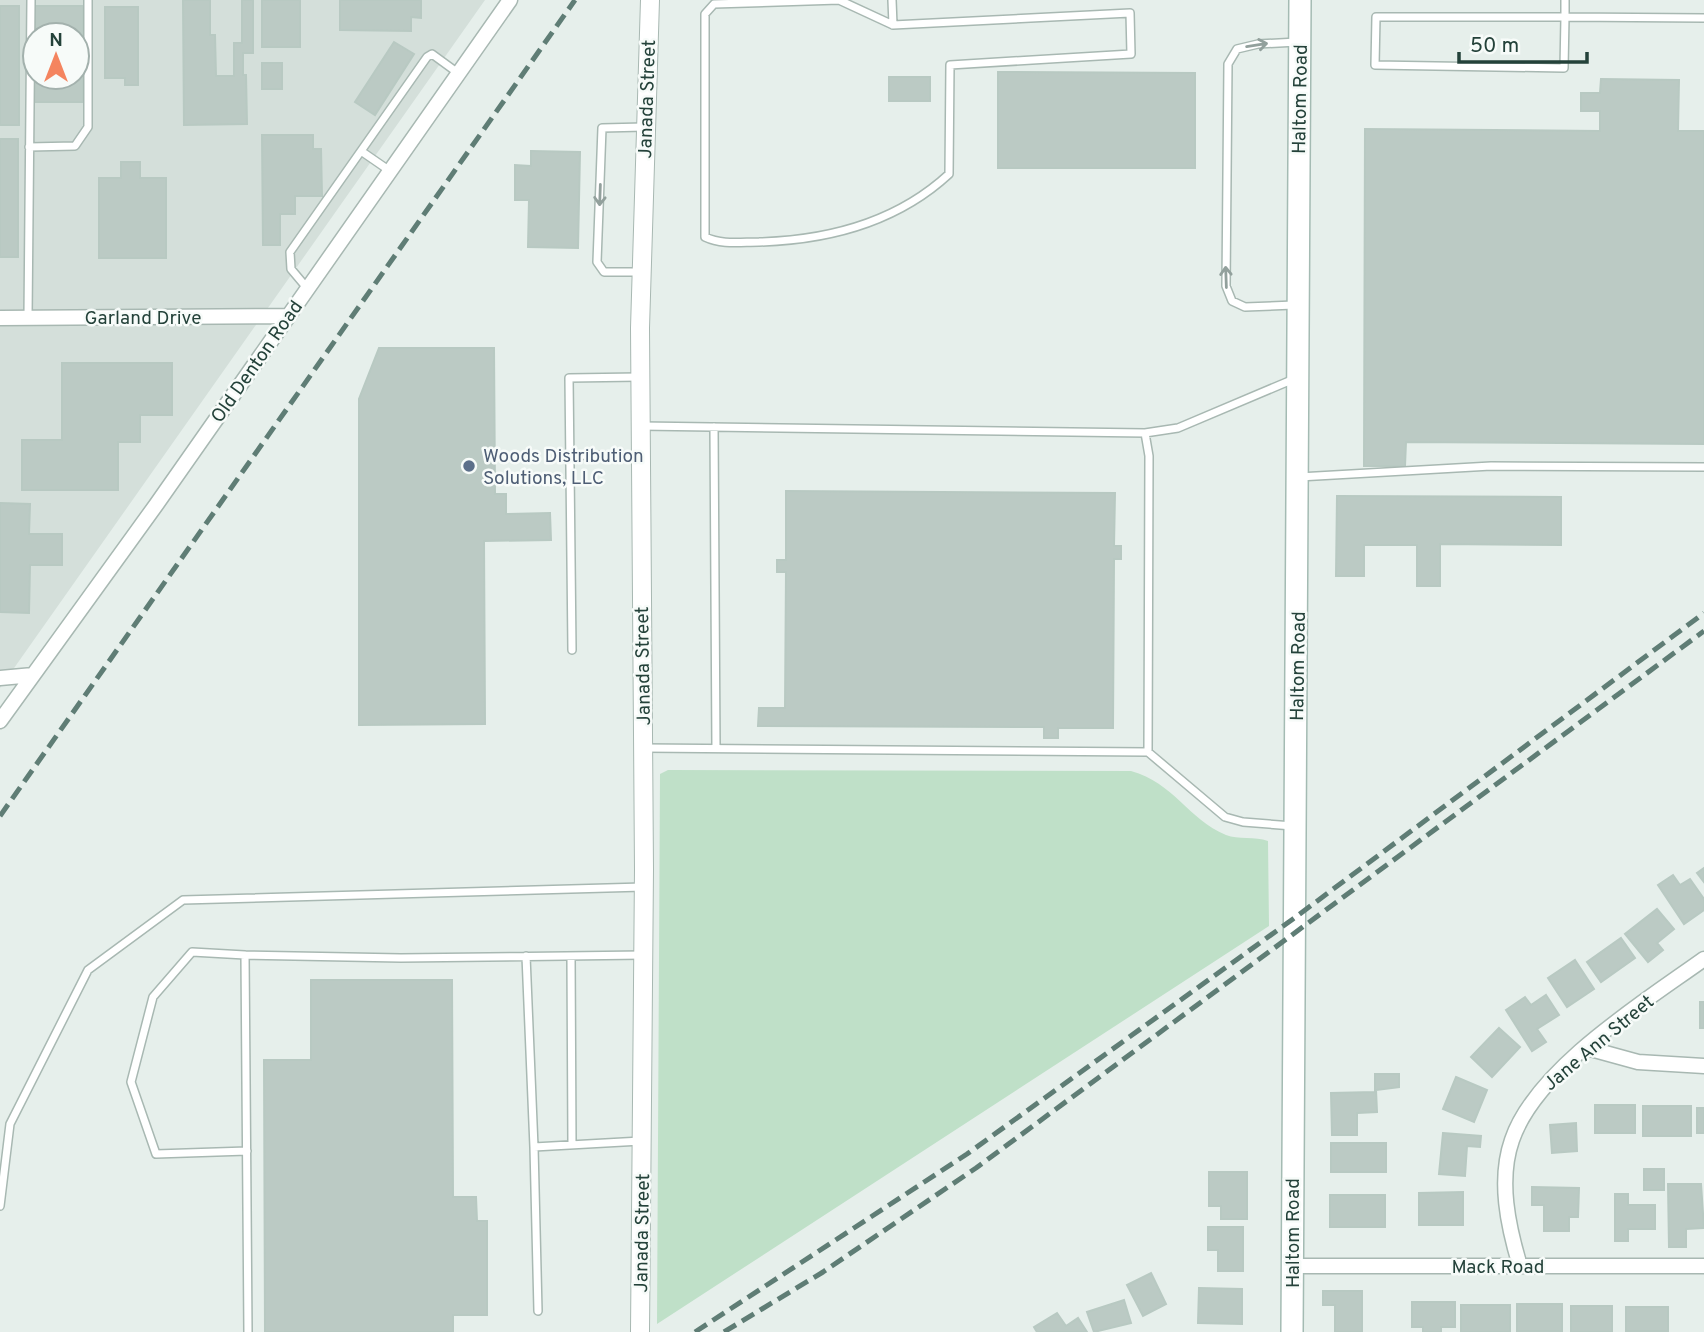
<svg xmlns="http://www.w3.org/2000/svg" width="1704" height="1332" viewBox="0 0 1704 1332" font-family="Overpass,sans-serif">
  <rect width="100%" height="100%" fill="#e6efeb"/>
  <path fill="#d4dfda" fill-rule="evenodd" d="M0,0h485l-485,688zM35,35h42v42h-42z"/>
  <path fill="#bfe0c8" d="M668,770l463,1c43,12 57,48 95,64 12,5 29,1 42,6l1,85 -612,398 3,-550z"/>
  <path fill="#bbcac4" stroke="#b8c9c2" stroke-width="2" fill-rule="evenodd" d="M183,0h27v35h5l1,41h18v-33h8v-43h11v53h-10v22h3l1,49 -63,1z
    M262,0h38v47h-38z
    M340,0h81v18l-10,-1v14l-71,-1z
    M0,6h19v119h-19z
    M34,6h49v96h-49zM35,35h42v42h-42z
    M105,7h33v78h-13v-7h-20z
    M394,42l20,12 -39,61 -20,-13z
    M262,63h20v26h-20z
    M998,72l197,1v95h-197z
    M889,77h41v24h-41z
    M1601,79l78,1 -1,51h26v313l-298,-2 -1,24h-41l1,-337 235,2v-20h-19v-18h19z
    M262,135h51v14h8l1,47h-27v18h-15v31h-17z
    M0,139h18v118h-18z
    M531,151l49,1 -2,96 -50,-1 1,-47h-14v-35l16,1z
    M121,162h19v16h26v80h-67v-80h22z
    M379,348h115l1,146h11v20l44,-1 1,27 -67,1 1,183 -126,1v-326z
    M62,363h110v52h-32v27h-22v48h-96v-50h40z
    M786,491l329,2 -1,53h7v13h-7l-1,169h-55v10h-14v-11l-286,-1 1,-18h26l1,-136h-9v-12h9z
    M1337,496l224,1v48l-121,-1v42h-23v-41h-53v31h-28z
    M0,503l30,1 -1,30h33v31h-32l-1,48 -29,-1z
    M1704,868v14l-7,-9z
    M1673,875l7,10 10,-6 14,20v11l-20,14 -26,-39z
    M1657,909l17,20 -17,14 6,7 -15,12 -23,-28z
    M1621,938l14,20 -34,24 -14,-20z
    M1575,960l19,29 -27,18 -19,-29z
    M311,980h141l1,217h23l1,24h10v94h-34v17h-188l-1,-272h47z
    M1546,995l13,20 -22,14 9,13 -14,9 -26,-41 19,-13 6,8z
    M1700,1002h4v26h-4z
    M1499,1028l21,19 -28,30 -21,-20z
    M1375,1074h24v13l-23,3 1,22 -20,1v22h-25l-1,-42 44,-1z
    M1456,1077l31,13 -13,32 -31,-13z
    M1595,1105h40v28h-40z
    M1643,1106h48v30h-48z
    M1697,1108h7v25h-7z
    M1576,1123l1,28 -25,2 -2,-28z
    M1443,1133l38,3 -1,11 -13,-1 -2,30 -26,-2z
    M1331,1143h55v29h-55z
    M1644,1169h20v21h-20z
    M1209,1172h38v47h-26v-13h-12z
    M1668,1184h33l3,44 -18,1v18h-17z
    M1532,1187l47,1 -1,29h-9v14h-25v-26h-12z
    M1463,1192v33h-44v-32z
    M1615,1194h13v11h27v24h-27v12h-13z
    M1330,1195h55v32h-55z
    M1208,1227h35v44h-25v-21h-10z
    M1151,1273l15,31 -23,12 -16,-31z
    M1199,1288l43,1v35l-44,-1z
    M1323,1291h39v41h-27v-27h-12z
    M1124,1300l7,23 -37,9 -7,-20z
    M1412,1302h43v25h-14v5h-18v-5h-11z
    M1517,1304h45v27h-45z
    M1461,1305h49v27h-49z
    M1571,1306h41v26h-41z
    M1626,1307h42v24h-42z
    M1057,1313l9,13 12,-8 9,14h-50l-3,-5z"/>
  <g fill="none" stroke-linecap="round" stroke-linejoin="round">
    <defs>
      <path id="service" d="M839,0l54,25 237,-12 1,41 -181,11 -1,109c-53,49 -120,66 -190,68 -19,0 -37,3 -54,-5v-223l9,-10z
        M892,0l1,25
        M1565,0v17l139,1
        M1376,17h189l-1,51 -189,-3z
        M29,147l46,-1 13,-19v-127
        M361,151l29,20
        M641,272h-37l-7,-10 5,-134 42,-1
        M307,288l-16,-19 -1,-17 137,-195 5,-3 26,19
        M1294,305l-49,2 -13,-6 -6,-15 2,-222 9,-15 21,-5 39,-2
        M28,317l3,-317
        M641,426l504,7 33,-5 116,-49
        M714,427l2,321
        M1145,433l4,23 -1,296
        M570,455l69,1
        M1299,477l192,-11 213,1
        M572,650l-3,-272 70,-1
        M644,748l504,4 77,65 18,5 50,4
        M245,955l-53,-3 -39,45 -22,85 25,72 91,-3
        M526,956l8,191
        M571,956l1,188
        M0,1206l10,-82 78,-154 95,-70 460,-13
        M538,1311l-4,-164 107,-6
        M248,1332l-3,-377 156,3 242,-3"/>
      <path id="minor" d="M0,318l287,-2
        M0,678l33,-3
        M0,721l156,-216 354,-505
        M1587,1048l51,14 66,4
        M1292,1266h412
        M1520,1266c-12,-40 -22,-86 -8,-126 24,-71 132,-138 192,-181"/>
      <path id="tertiary" d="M640,1332l4,-463 -4,-541 10,-328"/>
      <path id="secondary" d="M1292,1332l8,-1332"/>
    </defs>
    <use href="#service" stroke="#a8b8b2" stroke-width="10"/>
    <use href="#minor" stroke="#a8b8b2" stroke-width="17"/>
    <use href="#tertiary" stroke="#a8b8b2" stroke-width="20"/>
    <use href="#secondary" stroke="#a4bbb3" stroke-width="24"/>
    <use href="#service" stroke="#fff" stroke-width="7"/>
    <use href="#minor" stroke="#fff" stroke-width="14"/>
    <use href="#tertiary" stroke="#fff" stroke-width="18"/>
    <use href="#secondary" stroke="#fff" stroke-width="21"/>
    <path stroke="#5f7d75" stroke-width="5" stroke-dasharray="14 7" stroke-linecap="butt" d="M0,816l575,-816
      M695,1332l272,-178 326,-235 411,-306
      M724,1332l99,-60 153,-104 728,-537"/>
  </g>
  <defs><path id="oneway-shaft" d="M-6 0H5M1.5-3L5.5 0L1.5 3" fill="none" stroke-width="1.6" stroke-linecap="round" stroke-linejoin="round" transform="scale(1.75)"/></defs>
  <g stroke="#92a09c">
    <use href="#oneway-shaft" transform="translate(1257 45) rotate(-9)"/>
    <use href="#oneway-shaft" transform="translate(600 195) rotate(92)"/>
    <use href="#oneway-shaft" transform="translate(1226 277) rotate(-92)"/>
  </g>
  <circle fill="#5c6f8a" stroke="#f7fbf9" stroke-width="2.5" cx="469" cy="466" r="7"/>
  <g text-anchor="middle" stroke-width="5" stroke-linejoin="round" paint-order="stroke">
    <g font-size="19" fill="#24423a" stroke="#f7fbf9">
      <text transform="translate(646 99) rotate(-88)" y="7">Janada Street</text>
      <text transform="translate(1299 99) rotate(-89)" y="7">Haltom Road</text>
      <text x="143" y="324">Garland Drive</text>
      <text transform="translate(256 361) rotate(-55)" y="7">Old Denton Road</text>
      <text transform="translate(642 666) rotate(-91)" y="7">Janada Street</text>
      <text transform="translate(1297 666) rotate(-89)" y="7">Haltom Road</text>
      <text transform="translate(1598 1042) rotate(-40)" y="7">Jane Ann Street</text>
      <text transform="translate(641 1233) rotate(-89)" y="7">Janada Street</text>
      <text transform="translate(1292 1233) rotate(-90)" y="7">Haltom Road</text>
      <text x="1498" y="1273">Mack Road</text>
    </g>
    <g font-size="19" fill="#4e5e75" stroke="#f7fbf9" text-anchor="start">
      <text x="483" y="462">Woods Distribution<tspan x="483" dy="22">Solutions, LLC</tspan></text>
    </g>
  </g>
  <g transform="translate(56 56)"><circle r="33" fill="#f7fbf9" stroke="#a3b1ad" stroke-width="2"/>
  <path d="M0-5L12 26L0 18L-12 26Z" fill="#f4845f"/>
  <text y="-10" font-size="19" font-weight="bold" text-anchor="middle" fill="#24423a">N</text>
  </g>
  <path d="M1459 52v10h128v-10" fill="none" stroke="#24423a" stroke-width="3.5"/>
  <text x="1470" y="52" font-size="21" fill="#24423a" stroke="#f7fbf9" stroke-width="5" paint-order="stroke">50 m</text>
</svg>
